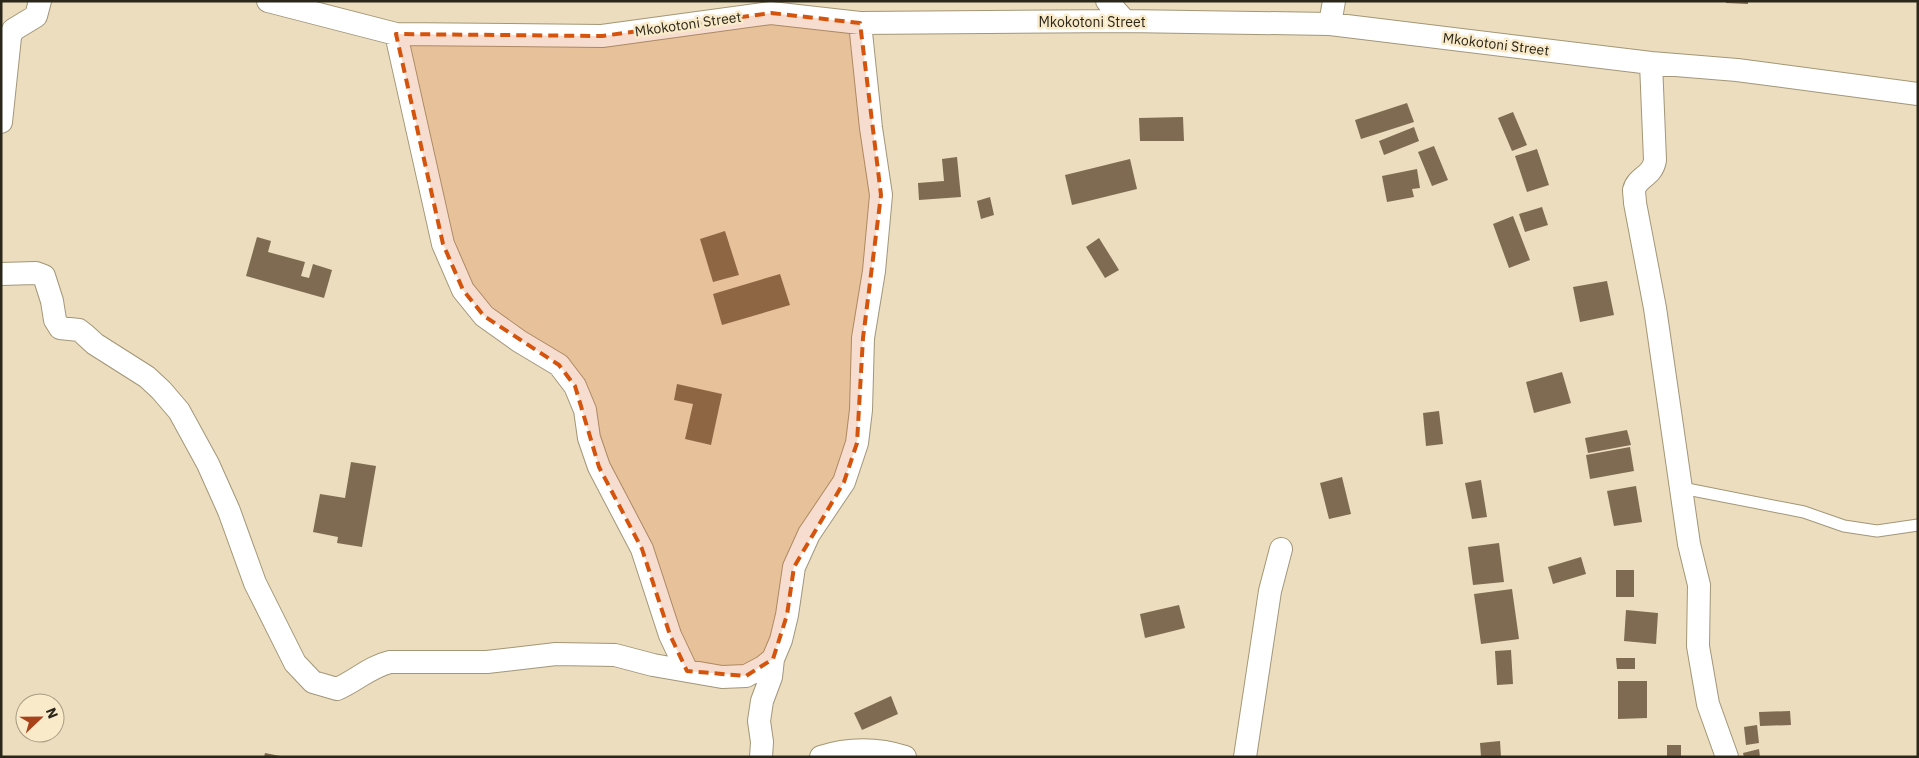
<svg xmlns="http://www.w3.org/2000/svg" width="1919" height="758" viewBox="0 0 1919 758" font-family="'IBM Plex Sans',sans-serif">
  <rect width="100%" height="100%" fill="#ebddbd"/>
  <path fill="#7e6b51" d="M1726,1h22v3l-22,-1z
    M1407,103l7,19 -53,17 -6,-19z
    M1513,112l14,33 -15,6 -14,-33z
    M1183,117l1,24h-44l-1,-23z
    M1414,127l5,14 -35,14 -5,-14z
    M1434,146l14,34 -16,6 -14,-34z
    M1537,149l12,36 -22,7 -12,-36z
    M957,157l4,40 -42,3 -1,-17 26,-2 -2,-22z
    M1130,159l7,30 -65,16 -7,-30z
    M1417,169l3,19 -8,1 2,8 -27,5 -5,-26z
    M990,197l4,18 -13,4 -4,-18z
    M1542,207l6,18 -23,7 -6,-18z
    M1513,216l17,44 -21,8 -16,-44z
    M725,231l14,44 -26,7 -13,-43z
    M257,237l14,4 -3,11 37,10 -4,14 8,2 4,-14 19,6 -8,28 -78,-22z
    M1099,238l20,32 -14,8 -19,-31z
    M780,274l10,31 -68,20 -9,-31z
    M1607,281l7,34 -34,7 -7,-35z
    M1562,372l9,31 -37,10 -8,-31z
    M677,384l45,10 -11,51 -26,-6 8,-35 -19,-4z
    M1439,411l4,33 -17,2 -3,-33z
    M1627,430l4,15 -43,8 -3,-15z
    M1630,447l4,24 -44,8 -4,-24z
    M351,462l25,4 -14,81 -25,-4 1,-6 -25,-5 7,-38 25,4z
    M1342,477l9,37 -22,5 -9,-36z
    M1481,480l6,37 -15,2 -7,-36z
    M1636,486l6,36 -28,4 -7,-35z
    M1499,543l5,39 -31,3 -5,-38z
    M1581,557l5,17 -33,10 -5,-17z
    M1616,570h18v27h-18z
    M1512,589l7,50 -38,5 -7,-50z
    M1179,605l6,23 -40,10 -5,-24z
    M1626,610l32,3 -2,31 -32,-3z
    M1511,650l2,34 -16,1 -2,-34z
    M1616,658h19v11h-18z
    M1618,681h29v37l-29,1z
    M891,696l7,18 -36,16 -8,-17z
    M1790,711l1,14 -31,1 -1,-14z
    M1757,725l2,18 -13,2 -2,-18z
    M1500,741l1,16h-20l-1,-14z
    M1667,745h14v12h-14z
    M1759,749l1,8h-16l-1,-4z
    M265,753l15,3v1h-16z"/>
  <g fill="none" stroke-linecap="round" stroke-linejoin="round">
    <defs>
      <path id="lane" d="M1682,488l122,24 40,14 33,5 41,-6"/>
      <path id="street" d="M268,1l128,33 206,2 169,-23 89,10 265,-2 205,3 321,39 86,7 181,24
        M1107,1l18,20
        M1330,24l4,-23
        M396,34l47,210 20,46 21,26 35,25 40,24 16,21 10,24 4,28 10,29 43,82 28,86 17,36
        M1651,63l4,97c-2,16 -18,17 -21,30 0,4 1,9 1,13l20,105 34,236 10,41 -1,61 10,58 19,53
        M1,122l9,-85 3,-7 23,-14 4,-15
        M1,274l35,-1 8,3 8,25 3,19 5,8 19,2 5,4 11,10 52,33 14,13 18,21 29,53 21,47 26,72 40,80 18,19 24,7c19,-8 32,-22 53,-27h97l69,-8 59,1 38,10 69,12 24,-1 17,-9 10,-8 8,-19 6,-25 7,-48 15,-33 35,-52 13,-39 4,-33 2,-72 11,-67 7,-76 -10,-67 -11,-105
        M761,757l1,-15 -3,-21 3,-20 9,-24 2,-18
        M821,757c27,-9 57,-9 84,0
        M1245,757l25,-166 11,-42"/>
    </defs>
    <use href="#lane" stroke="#a39678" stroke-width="13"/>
    <use href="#street" stroke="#a39678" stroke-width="24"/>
    <use href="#lane" stroke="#fff" stroke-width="11"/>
    <use href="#street" stroke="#fff" stroke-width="22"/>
  </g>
  <path fill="#d5540d" fill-opacity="0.2" stroke="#d5540d" stroke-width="4" stroke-dasharray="10 6" stroke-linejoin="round" d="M771,13l89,10 21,172 -18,143 -6,105 -13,39 -50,85 -7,48 -14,44 -27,17 -59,-5 -17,-36 -28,-86 -43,-82 -24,-81 -16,-21 -75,-49 -21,-26 -20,-46 -47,-210 206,2z"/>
  <g text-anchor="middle" stroke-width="5" stroke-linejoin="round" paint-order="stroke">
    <g font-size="14" fill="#2b261a" stroke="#f9ebca">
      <text x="1092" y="27">Mkokotoni Street</text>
      <text transform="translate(688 24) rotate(-8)" y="5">Mkokotoni Street</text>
      <text transform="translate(1496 44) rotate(7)" y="5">Mkokotoni Street</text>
    </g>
  </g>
  <rect width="1919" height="758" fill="none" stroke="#2b261a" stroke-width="5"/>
  <g transform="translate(40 718) rotate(68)"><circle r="24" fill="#f9ebca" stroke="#a79c84"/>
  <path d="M0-4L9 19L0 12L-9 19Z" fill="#a8421a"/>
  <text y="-8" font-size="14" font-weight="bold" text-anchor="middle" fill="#2b261a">N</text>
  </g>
</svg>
